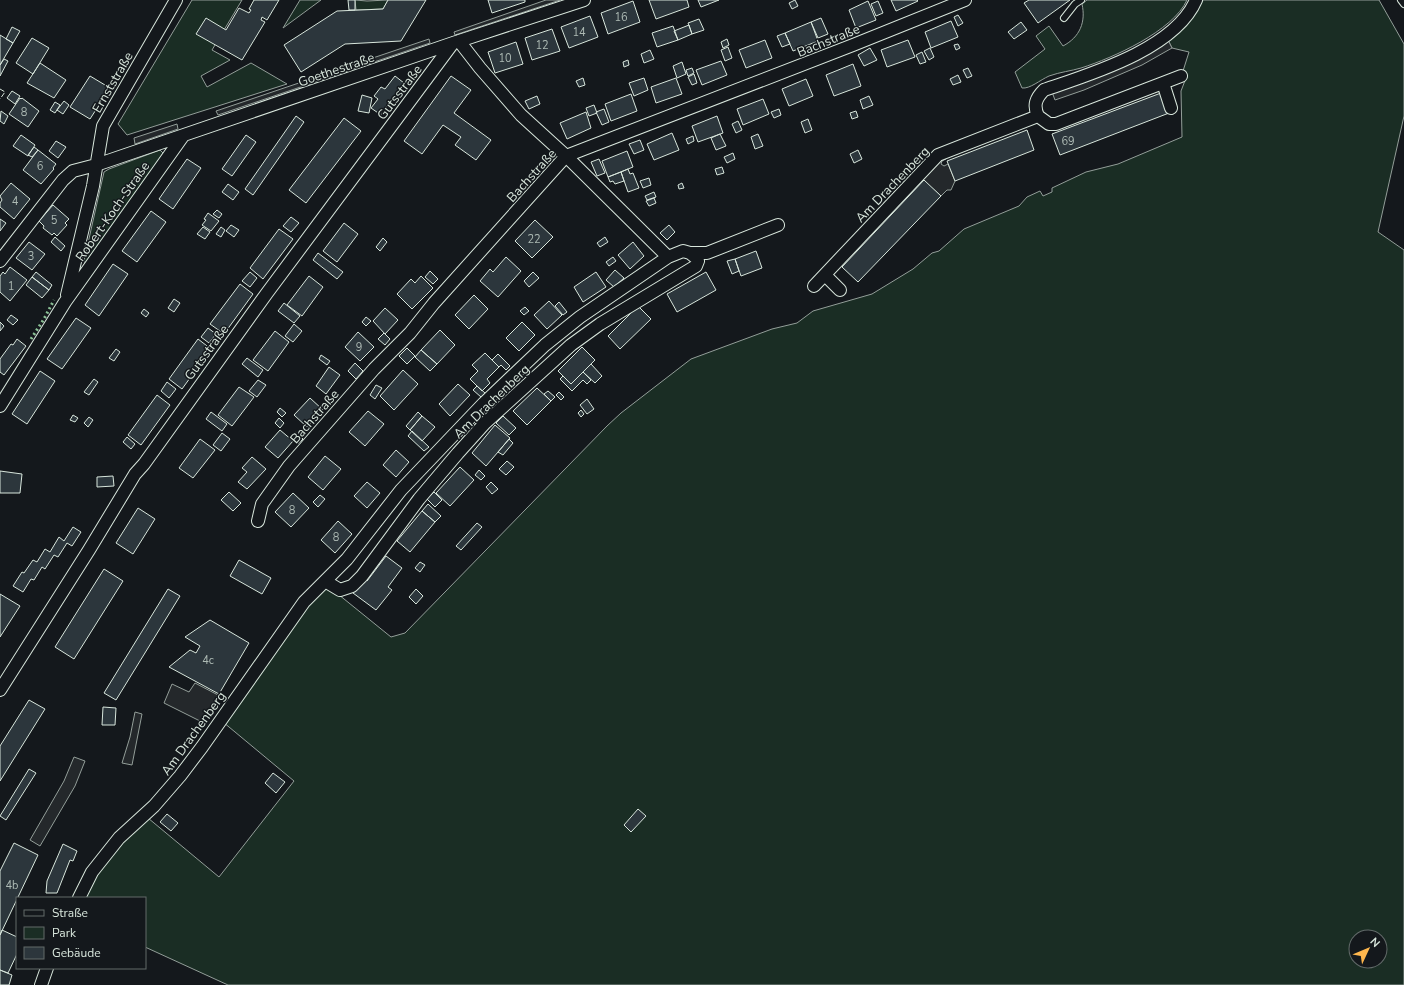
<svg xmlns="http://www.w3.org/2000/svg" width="1404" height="985" viewBox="0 0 1404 985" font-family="'Nunito Sans',sans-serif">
  <rect width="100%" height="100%" fill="#14181c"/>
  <path fill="#1a2d24" stroke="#939e99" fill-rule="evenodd" d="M192,0h50l-30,50 18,10 -29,16 6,11 44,-24 36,21 -160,51 -9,-11z
    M300,0h21l-38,28z
    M355,0l12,1 21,-1 -5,9 -27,1z
    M1087,0h100c-14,31 -74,58 -106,68 -10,3 -21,4 -32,8 -9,4 -19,13 -27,12l-7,-16 30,-23 -9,-13 13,-10 14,20c17,-9 23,-24 19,-42z
    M1203,0h176l25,44v72l-26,116 26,18v735h-1176l-83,-38v-49h-60l11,-23 25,-34 27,-23 71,59 75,-96 -71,-59 84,-116 21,-20 63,51 14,-4 202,-207 14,-13 70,-54 81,-30 25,-6 16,-12 59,-17 41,-25 19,-16 7,-2 25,-22 55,-23 8,-9 13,-6 3,5 9,-4v-4l34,-16 32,-8 64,-27 -1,-46 5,-13 -3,-7 6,-19 -17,-4 -4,-8c15,-13 25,-22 35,-40zM1356,937h24v24h-24z
    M160,150l3,3 -1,2 -75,107 -2,1 -1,-2 20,-89 5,-3z"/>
  <path fill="#24282b" stroke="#939e99" d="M546,0h14l-105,35 -1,-3z
    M429,39l1,4 -212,72 -2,-4z
    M1168,40l4,8 -30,17 -58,25 -29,10 -3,-8z
    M177,124l1,5 -43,15 -1,-6z
    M946,157v2l-4,2 -1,3 3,2 4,-2 7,17 -4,9h-4l-6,6 -19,-17 14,-16z
    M195,683l23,12 -16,27 -38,-19 8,-19 17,8z
    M135,712l7,2 -10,51 -10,-2 8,-26z
    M74,757l11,4 -10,25 -35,60 -10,-6 34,-59z"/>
  <path fill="#2c363c" stroke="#d8e6dc" d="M254,0h25l-12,20 -5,-3 -1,3 4,2 -23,38 -46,-26 10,-16 20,12 13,-22 10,5 2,-3 -2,-1z
    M348,0h7v10h-6z
    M388,0h38l-25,41 -56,3 -44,28 -17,-27 53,-34 46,-2z
    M488,0h37v2l-33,11z
    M649,0h38l2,7 -33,12z
    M698,0h21l-18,7z
    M795,0l3,6 -6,3 -3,-6z
    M891,0h26l1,1 -22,10z
    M1029,0h41l-32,23 -14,-20z
    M633,1l7,21 -32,12 -7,-21z
    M868,1l8,19 -20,8 -7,-18z
    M878,1l5,12 -7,3 -5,-12z
    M958,15l5,8 -5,3 -4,-9z
    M590,16l8,21 -29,11 -8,-21z
    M821,18l7,16 -10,4 -7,-16z
    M699,19l5,11 -12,4 -4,-11z
    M951,21l7,16 -27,11 -6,-16z
    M811,22l7,19 -25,10 -8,-18z
    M1021,22l6,8 -13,9 -6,-7z
    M689,25l3,9 -14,6 -4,-9z
    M673,26l5,14 -21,7 -5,-14z
    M12,27l8,4 -7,12 -7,-4z
    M552,29l8,22 -28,9 -7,-22z
    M785,33l5,11 -8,3 -5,-11z
    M0,35l13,8 -13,22z
    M32,38l17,10 -16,26 -17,-11z
    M727,39l2,6 -6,3 -2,-6z
    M765,40l7,18 -26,10 -7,-18z
    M908,40l7,17 -28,10 -6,-17z
    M516,42l7,22 -28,9 -7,-21z
    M958,44l2,4 -4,2 -2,-5z
    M728,47l4,11 -7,3 -4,-11z
    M870,48l7,12 -13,6 -6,-11z
    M930,48l4,9 -5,3 -5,-9z
    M650,50l4,9 -10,4 -3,-9z
    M922,52l4,10 -6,2 -4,-9z
    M4,59l4,2 -8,15v-11z
    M628,60l1,5 -5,2 -1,-5z
    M721,61l6,14 -25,10 -6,-15z
    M682,62l4,12 -9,4 -4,-12z
    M40,63l26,17 -12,18 -27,-15z
    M853,64l8,22 -27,10 -8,-21z
    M692,68l2,5 -6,3 -2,-6z
    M968,68l4,8 -5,2 -4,-8z
    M694,74l3,9 -5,2 -4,-8z
    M958,75l3,7 -8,3 -3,-6z
    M90,76l20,12 -20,31 -20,-12z
    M395,76l9,7 -23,32 -10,-7 7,-9 -4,-3 7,-9 4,2z
    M451,76l20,14 -17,23 37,27 -15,20 -21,-15 6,-8 -18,-12 -21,29 -18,-13z
    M583,78l2,7 -6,2 -3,-6z
    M644,78l4,12 -14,6 -5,-13z
    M676,78l6,16 -26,9 -5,-16z
    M806,79l7,17 -24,10 -7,-17z
    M12,91l8,5 -5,8 -8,-6z
    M1161,93l8,20 -109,42 -8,-21z
    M631,94l6,17 -26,10 -6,-17z
    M362,95l10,3 -3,15 -11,-2z
    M537,96l3,8 -11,5 -4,-8z
    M869,96l4,9 -10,4 -3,-9z
    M20,98l1,1 1,-1 17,13 -11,16 -19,-13z
    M763,99l6,15 -26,11 -6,-16z
    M64,101l5,4 -6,9 -6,-4z
    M55,102l5,3 -5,8 -5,-3z
    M594,105l3,8 -8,3 -3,-8z
    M604,109l5,13 -7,3 -6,-13z
    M779,109l2,6 -7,3 -3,-6z
    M1,111l7,5 -4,8 -4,-3z
    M856,111l2,6 -6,2 -2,-6z
    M586,112l5,16 -24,11 -7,-16z
    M296,116l8,6 -51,73 -8,-6z
    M717,116l6,17 -25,9 -6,-16z
    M344,118l17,13 -55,72 -17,-13z
    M808,119l4,11 -7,3 -4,-11z
    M738,121l4,9 -6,3 -4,-9z
    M1027,130l7,20 -79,31 -8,-20z
    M672,133l7,17 -25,10 -7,-16z
    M720,134l6,12 -10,4 -5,-12z
    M758,134l5,12 -8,3 -4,-12z
    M21,135l14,10 -7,11 -15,-10z
    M246,135l10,7 -24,34 -10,-7z
    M693,136l1,5 -6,3 -2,-5z
    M640,140l4,10 -10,4 -5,-10z
    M56,141l10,6 -8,11 -9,-7z
    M34,147l4,3 -6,7 -4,-2z
    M38,150l18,14 -3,4 1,1 -13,15 -18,-14z
    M858,150l4,9 -8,4 -4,-9z
    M627,151l6,16 -25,10 -6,-16z
    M733,153l2,6 -8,4 -3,-6z
    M187,159l14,9 -28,41 -14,-10z
    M599,159l6,14 -8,3 -6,-14z
    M722,167l2,6 -7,2 -2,-6z
    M628,169l2,5 3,-1 6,15 -11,4 -7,-20z
    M621,172l3,9 -9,3 -2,-3 -3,1 -2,-5z
    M649,178l2,7 -8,3 -3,-7z
    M924,180l17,16 -83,86 -16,-15z
    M11,183l19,16 -16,20 -14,-12v-4l2,-3 -2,-4z
    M682,183l2,5 -5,1 -1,-4z
    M228,184l11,8 -6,8 -11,-8z
    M654,192l2,5 -9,3 -2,-4z
    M654,198l2,5 -7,3 -3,-5z
    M53,205l16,14 -4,4 2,2 -10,11 -3,-3 -2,2 -9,-7 1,-2 -5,-5z
    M217,210l5,4 -3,4 -6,-4z
    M151,211l15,11 -29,40 -15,-11z
    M208,213l11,8 -8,10 -9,-6 4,-5 -2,-1z
    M291,217l8,6 -8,9 -8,-6z
    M0,219l6,4 -6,8z
    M535,220l18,17 -21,21 -17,-17z
    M344,223l14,11 -21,28 -14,-11z
    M231,225l8,5 -5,7 -8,-6z
    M669,225l6,7 -8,8 -7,-7z
    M203,227l7,5 -5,7 -8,-5z
    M221,227l4,3 -4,7 -5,-3z
    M279,229l14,10 -30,40 -13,-11z
    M55,237l10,9 -4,5 -10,-9z
    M605,237l3,5 -8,5 -3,-4z
    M383,238l4,4 -7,9 -4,-4z
    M29,242l16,12 -13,16 -16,-12z
    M633,242l11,14 -14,13 -12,-14z
    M756,251l6,17 -21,8 -6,-17z
    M318,253l25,19 -6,7 -24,-19z
    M506,257l15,14 -23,26 -18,-16 10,-12 3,3z
    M613,257l3,4 -7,5 -3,-4z
    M735,259l4,12 -7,3 -5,-13z
    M113,264l15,10 -29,42 -14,-11z
    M10,267l17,13 -17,21 -10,-9v-16l3,-4 2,2z
    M615,270l9,8 -10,9 -8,-7z
    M430,271l8,8 -5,5 -8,-7z
    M36,272l16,13 -3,5 -17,-13z
    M250,272l7,6 -7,9 -8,-6z
    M533,272l6,6 -10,9 -5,-6z
    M596,272l10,15 -23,15 -9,-15z
    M706,272l10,18 -39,22 -10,-18z
    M309,276l14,11 -21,29 -15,-11z
    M421,276l12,12 -21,21 -15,-15 14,-15 4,4z
    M32,277l17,13 -7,8 -16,-13z
    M240,284l13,10 -29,40 -14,-10z
    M474,295l14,14 -19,20 -14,-14z
    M174,299l6,4 -6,9 -6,-4z
    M549,301l13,14 -15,14 -13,-14z
    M559,302l8,10 -4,3 -8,-9z
    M284,303l16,13 -6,7 -16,-12z
    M638,306l13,13 -31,30 -12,-13z
    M525,307l4,4 -5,4 -4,-4z
    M385,308l13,12 -13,14 -12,-13z
    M144,309l5,4 -3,4 -5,-4z
    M11,315l7,5 -5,5 -6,-5z
    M366,317l5,4 -5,5 -4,-4z
    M76,318l15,10 -29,41 -15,-10z
    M0,322l4,4 -4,5z
    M522,322l13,13 -16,16 -13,-13z
    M294,324l8,7 -9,11 -8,-6z
    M208,328l8,6 -7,9 -8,-6z
    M440,330l15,15 -18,19 -16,-14z
    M275,331l14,11 -21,29 -15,-11z
    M358,332l16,15 -14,14 -15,-14z
    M384,333l6,6 -5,6 -7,-6z
    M17,339l9,7 -22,29 -4,-3v-13l11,-15 2,1z
    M198,339l13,10 -29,40 -13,-10z
    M582,347l13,13 -24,24 -13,-13z
    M407,348l8,8 -8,8 -8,-8z
    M116,349l4,3 -6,9 -5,-3z
    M421,350l16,14 -7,7 -15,-14z
    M485,353l14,14 -12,12 3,4 -8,8 -12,-12 8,-8 -6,-6z
    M498,354l12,12 -4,4 -5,-5 -2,2 -7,-7z
    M321,355l9,6 -3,4 -8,-6z
    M247,358l16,12 -5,7 -16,-13z
    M355,363l8,8 -7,8 -8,-8z
    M591,364l11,12 -7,7 -12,-11z
    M329,367l11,8 -14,19 -10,-8z
    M403,370l15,14 -24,26 -14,-14z
    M40,371l15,10 -28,43 -15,-10z
    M583,372l8,8 -4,4 -4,-4 -11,11 -12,-12 3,-3 8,8z
    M94,379l4,3 -9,13 -5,-3z
    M258,380l8,5 -9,12 -8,-6z
    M167,382l9,7 -7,9 -8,-7z
    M458,384l12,11 -20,21 -11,-12z
    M376,385l6,3 -7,11 -5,-4z
    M477,386l8,7 -4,4 -8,-7z
    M239,387l15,10 -22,29 -14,-11z
    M537,388l14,13 -24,24 -14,-14z
    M548,391l7,6 -4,4 -7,-7z
    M559,392l5,5 -3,3 -5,-5z
    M157,395l13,10 -29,40 -13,-10z
    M310,398l13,12 -16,17 -13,-12z
    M587,399l7,10 -7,5 -7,-9z
    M280,408l6,5 -4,4 -5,-5z
    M581,410l3,4 -3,3 -3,-4z
    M368,411l16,13 -19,22 -16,-14z
    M211,412l16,12 -5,7 -16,-12z
    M418,412l4,4 -12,14 -4,-4z
    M73,415l5,3 -3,4 -5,-2z
    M422,416l13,11 -13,14 -12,-11z
    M503,416l13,12 -7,7 -13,-12z
    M89,417l4,3 -5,7 -4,-4z
    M279,418l5,5 -4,5 -5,-5z
    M495,425l15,13 -24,28 -14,-13z
    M280,430l13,11 -15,17 -13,-11z
    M412,431l17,16 -5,4 -16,-15z
    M295,432l8,7 -5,5 -8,-7z
    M222,433l8,6 -9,12 -8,-6z
    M127,437l8,7 -4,5 -8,-7z
    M200,439l15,11 -22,28 -14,-10z
    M509,439l4,4 -10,12 -5,-3z
    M396,450l13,12 -13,15 -13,-12z
    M325,456l16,13 -18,21 -15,-13z
    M252,457l14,12 -19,20 -9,-7 9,-10 -5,-4z
    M507,461l7,6 -8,8 -7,-6z
    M460,467l14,13 -24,26 -14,-13z
    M479,470l6,6 -4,4 -6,-5z
    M0,471l22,3 -2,19h-20z
    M113,476l1,10 -17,1v-10z
    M367,482l13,11 -13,15 -13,-12z
    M491,482l7,7 -6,5 -6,-7z
    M229,492l12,11 -8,8 -12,-11z
    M434,492l8,8 -7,7 -8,-8z
    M293,493l16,15 -18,19 -16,-15z
    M320,495l5,4 -7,8 -5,-5z
    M428,504l13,12 -6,6 -13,-11z
    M138,508l17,11 -22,35 -17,-11z
    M422,511l13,11 -25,30 -13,-11z
    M338,521l14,13 -17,19 -14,-13z
    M477,523l5,4 -21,23 -5,-4z
    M73,527l8,5 -9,14 -5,-3 -9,14 -4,-2 -9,14 -3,-2 -8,13 -3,-1 -8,13 -10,-6 9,-14 2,1 9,-13 4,2 8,-13 5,3 9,-15 5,4z
    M386,556l16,12 -14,19 4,3 -16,20 -23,-17 11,-15 3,3z
    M239,560l32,18 -9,16 -32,-18z
    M420,562l5,3 -5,7 -5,-4z
    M104,569l19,12 -49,78 -19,-12z
    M168,589l12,7 -64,104 -12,-7z
    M416,589l7,7 -7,8 -7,-7z
    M0,594l20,12 -20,31z
    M210,620l39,23 -30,51 -50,-27 21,-17 6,3 4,-7 -15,-9z
    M29,700l16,9 -45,72v-35z
    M103,707l13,1 -1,17h-13z
    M29,769l7,4 -30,47 -6,-4z
    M273,773l12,9 -9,11 -11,-10z
    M638,809l8,7 -15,16 -7,-7z
    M167,814l11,9 -7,8 -11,-9z
    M14,843l24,12 -38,80v-64z
    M63,844l14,7 -4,10 -3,-1 -13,33h-11l1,-12z
    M2,930l15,7v17l-9,19 -8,-3v-35z
    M0,970l12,5 -3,10h-9z"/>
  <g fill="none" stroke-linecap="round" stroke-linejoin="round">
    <defs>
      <path id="lane" d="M1401,0l3,4
        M1064,18l11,-14 6,-4"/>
      <path id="street" d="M1163,83l8,25
        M1038,116l11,8h7l125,-48
        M668,257l15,-6 7,2h17l71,-28
        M0,261l63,-81 10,-9 23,-6 357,-122 131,-43
        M825,275l15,15
        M814,286l124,-131 100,-39c-5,-11 -2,-18 6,-26 47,-16 131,-41 152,-90
        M67,295l26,-109 10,-60 73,-126
        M0,406l65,-104 118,-166
        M258,521l4,-17 27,-38 85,-97 36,-36 24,-30 132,-147 287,-111 112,-45
        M325,581l15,9 12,-4 10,-10 57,-77 39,-46 27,-30 86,-78 29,-21 96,-58 2,-5 -3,-4 -5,-4
        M0,690l89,-140 46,-76 9,-10 123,-171 186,-250
        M79,898l13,-26 27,-34 35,-32 26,-30 22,-29 102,-145 43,-43 54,-69 83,-87 61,-58 35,-28 88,-60 -102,-101 -45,-41 -41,-47 -21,-27
        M41,985l6,-17"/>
    </defs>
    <use href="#lane" stroke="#d8e6dc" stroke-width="8"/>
    <use href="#street" stroke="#d8e6dc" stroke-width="14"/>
    <use href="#lane" stroke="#14181c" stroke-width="6"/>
    <use href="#street" stroke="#14181c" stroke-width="12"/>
    <path stroke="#8ac095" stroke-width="3" stroke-dasharray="2 3" stroke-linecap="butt" d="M31,339l13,-20 10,-19"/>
    <path stroke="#d8e6dc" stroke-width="1" stroke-dasharray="5 2" stroke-linecap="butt" d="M0,89l5,3 -5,7"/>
  </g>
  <g text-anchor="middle" stroke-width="3" stroke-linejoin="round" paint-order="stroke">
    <g font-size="11" fill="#adbab4">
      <text x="621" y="21">16</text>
      <text x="579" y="36">14</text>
      <text x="542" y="49">12</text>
      <text x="505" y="62">10</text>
      <text x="24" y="116">8</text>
      <text x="1068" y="145">69</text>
      <text x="40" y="170">6</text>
      <text x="15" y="205">4</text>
      <text x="54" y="224">5</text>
      <text x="534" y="243">22</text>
      <text x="31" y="260">3</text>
      <text x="11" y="290">1</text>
      <text x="359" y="351">9</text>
      <text x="292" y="514">8</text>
      <text x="336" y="541">8</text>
      <text x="208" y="664">4c</text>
      <text x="12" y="889">4b</text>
    </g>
    <g font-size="13" fill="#d8e6dc" stroke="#14181c">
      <text transform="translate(828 40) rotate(-22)" y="5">Bachstraße</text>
      <text transform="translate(336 69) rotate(-19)" y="5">Goethestraße</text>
      <text transform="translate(112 82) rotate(-60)" y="5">Ernststraße</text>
      <text transform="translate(399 92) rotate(-53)" y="5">Gutsstraße</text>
      <text transform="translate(531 175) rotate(-48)" y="5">Bachstraße</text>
      <text transform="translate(892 184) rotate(-46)" y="5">Am Drachenberg</text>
      <text transform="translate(112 211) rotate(-55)" y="5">Robert-Koch-Straße</text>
      <text transform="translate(206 352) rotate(-54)" y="5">Gutsstraße</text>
      <text transform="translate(491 401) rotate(-44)" y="5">Am Drachenberg</text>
      <text transform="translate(314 416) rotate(-49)" y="5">Bachstraße</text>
      <text transform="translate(193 733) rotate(-54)" y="5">Am Drachenberg</text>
    </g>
  </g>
  <rect x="16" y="897" width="130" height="72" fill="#14181c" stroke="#626a69"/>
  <rect x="24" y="910" width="20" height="6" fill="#14181c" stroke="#626a69"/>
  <text x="52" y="917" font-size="12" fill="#d8e6dc">Straße</text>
  <rect x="24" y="927" width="20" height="12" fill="#1a2d24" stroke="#626a69"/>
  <text x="52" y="937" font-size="12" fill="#d8e6dc">Park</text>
  <rect x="24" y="947" width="20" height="12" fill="#2c363c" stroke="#626a69"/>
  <text x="52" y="957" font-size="12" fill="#d8e6dc">Gebäude</text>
  <g transform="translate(1368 949) rotate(46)"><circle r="19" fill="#14181c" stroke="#626a69"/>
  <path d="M0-3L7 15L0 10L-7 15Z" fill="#ffb74d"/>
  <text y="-6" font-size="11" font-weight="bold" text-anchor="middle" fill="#d8e6dc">N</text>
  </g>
</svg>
